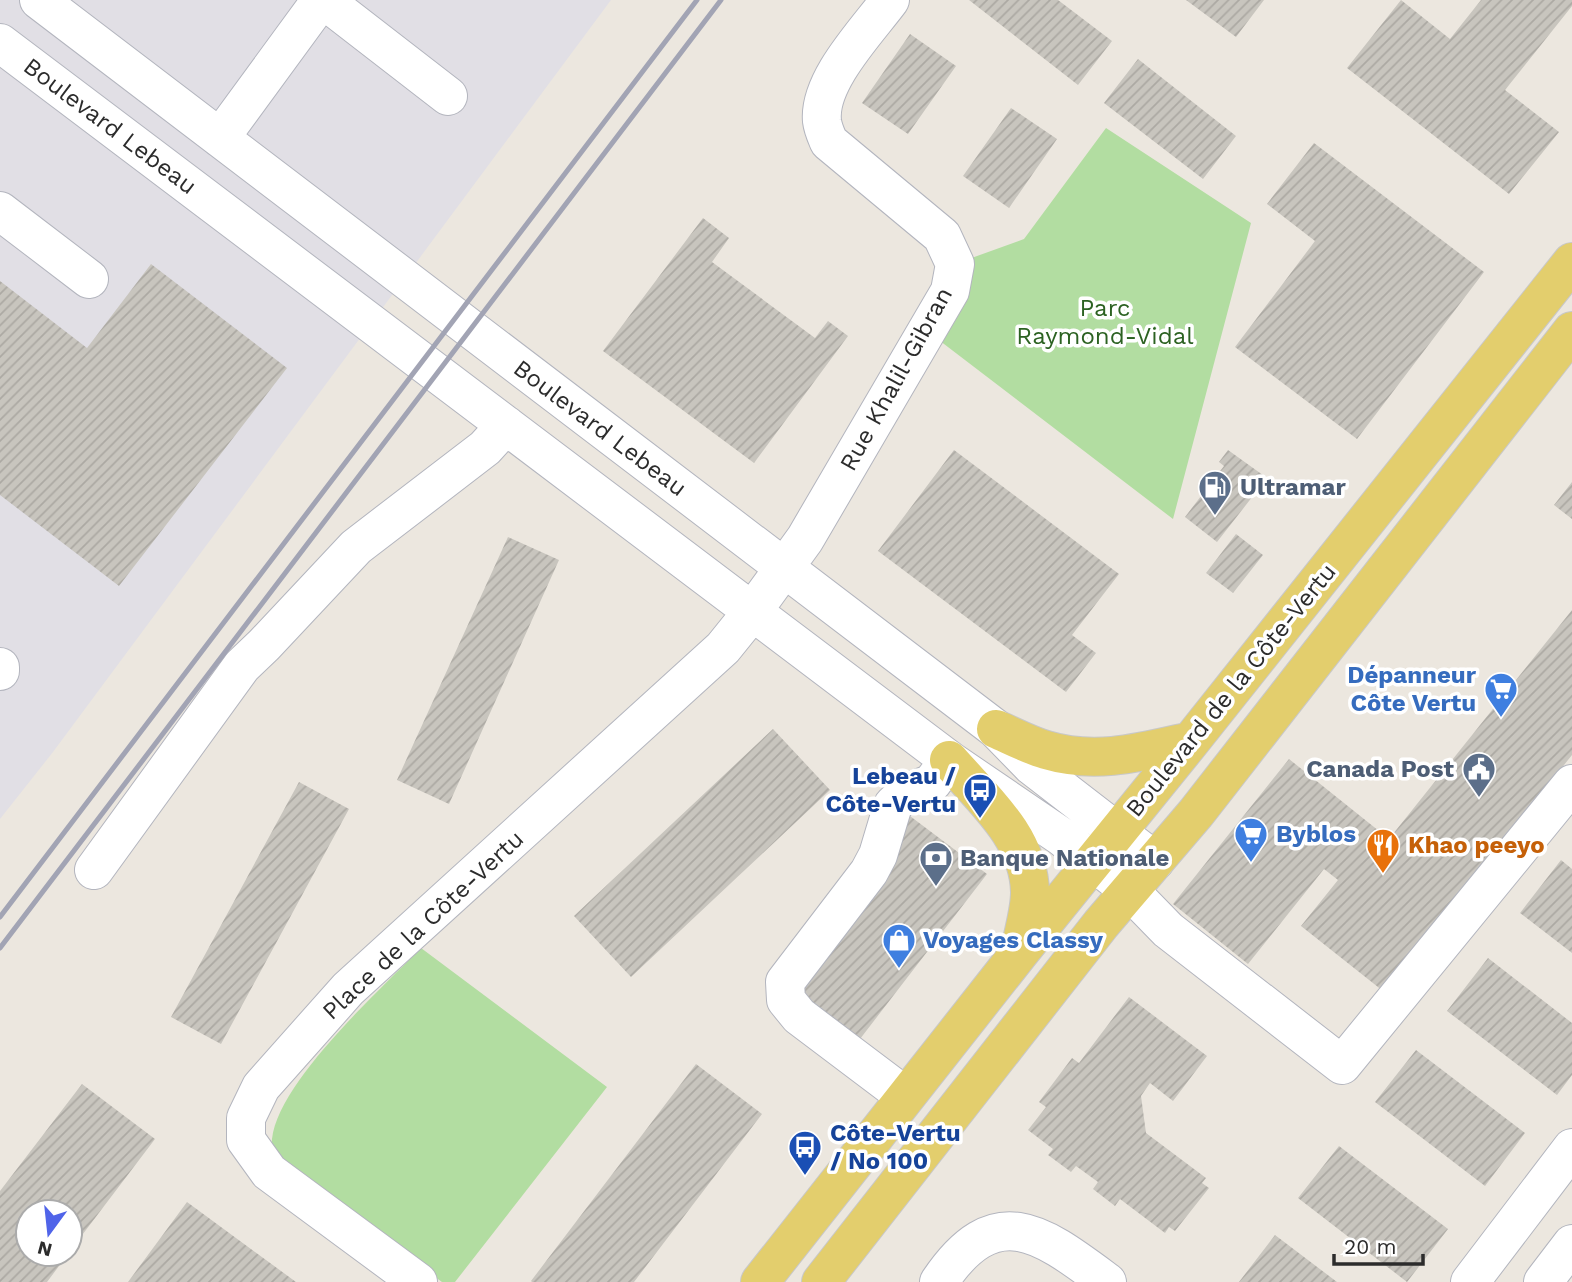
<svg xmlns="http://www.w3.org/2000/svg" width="1572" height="1282" viewBox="0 0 1572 1282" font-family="'Work Sans',sans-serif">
  <defs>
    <pattern id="building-hatch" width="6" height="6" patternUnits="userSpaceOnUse" patternTransform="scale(1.75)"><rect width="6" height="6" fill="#c8c5be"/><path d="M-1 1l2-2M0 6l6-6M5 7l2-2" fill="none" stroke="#aca9a3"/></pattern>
  </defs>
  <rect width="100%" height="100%" fill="#ece7df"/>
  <path fill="#e1dfe5" d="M0,0h611l-558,752 -53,67z"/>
  <path fill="#b2dda1" d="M1106,128l145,95 -78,296 -246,-188 28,-67 69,-25z
    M421,948l186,139 -152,195h-13l-161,-118c-3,-7 -10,-17 -9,-25 6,-57 108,-149 149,-191z"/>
  <path fill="url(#building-hatch)" d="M969,0h89l54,41 -34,44z
    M1186,0h78l-28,37z
    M1401,0l49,39 31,-39h91v6l-67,84 54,42 -50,62 -162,-126z
    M910,34l46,32 -48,68 -46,-31z
    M1138,59l98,77 -33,43 -99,-76z
    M1011,108l46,31 -48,69 -46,-32z
    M1314,143l170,129 -127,167 -122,-92 80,-106 -48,-37z
    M703,218l26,20 -17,24 103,76 13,-17 20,15 -94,127 -151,-112z
    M151,264l136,104 -168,218 -119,-91v-214l87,67z
    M954,450l165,124 -47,61 24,18 -30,39 -188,-141z
    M1228,450l39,28 -50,64 -32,-25 39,-51 -5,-4z
    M1572,482v37l-18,-14z
    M1236,534l27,21 -30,38 -27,-20z
    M508,537l51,23 -110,244 -52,-24z
    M1572,610v145l-189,236 -82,-65 37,-46 -14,-11 -76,95 -75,-60 116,-145 100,80z
    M773,729l57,61 -199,187 -57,-61z
    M299,782l50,27 -128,235 -50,-27z
    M906,813l81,61 -127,165 -70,-49z
    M1561,860l11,9v84l-52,-40z
    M1488,958l84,65v52l-15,20 -110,-84z
    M1129,997l78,59 -34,45 -23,-18 -9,13 5,37 60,45 -4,5 7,5 -34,43 -6,-4 -4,6 -45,-34 -5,7 -22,-17 5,-7 -22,-16 -5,6 -23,-17 5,-6 -25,-19 18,-23 -7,-5 33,-44 7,5z
    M1416,1050l109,83 -40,53 -110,-84z
    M696,1064l66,50 -128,168h-102l-1,-1z
    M82,1084l73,55 -85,112v-39h-42v42h40l-21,28h-47v-91z
    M1339,1146l109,83 -41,53 -109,-84z
    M187,1202l109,80h-168z
    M1275,1235l62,47h-98z"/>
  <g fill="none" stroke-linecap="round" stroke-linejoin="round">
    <defs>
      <path id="minor" d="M39,0l957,729 36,37 123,95
        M324,0l124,96
        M0,43l949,717 113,77 68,54 38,39 174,135 230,-281
        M220,138l101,-138
        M0,211l89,68
        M0,667v4
        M94,870l148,-204 22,-21 92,-98 129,-99 21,-23
        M905,1096l-106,-80 -13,-16 -1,-18 84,-110 9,-17 15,-50 12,-11 27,-11 17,-23
        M418,1282l-149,-110 -23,-32v-22l15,-31 87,-98 375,-341 29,-36 53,-73 145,-248 5,-27 -13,-28 -113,-94c-3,-7 -6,-13 -7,-21 -4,-40 45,-90 68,-121
        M939,1282c57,-85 103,-48 168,0
        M1470,1282l102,-134
        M1543,1282l29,-38"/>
      <path id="major" d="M996,729c16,7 33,16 50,21 50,15 96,2 145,-9
        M949,760c33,38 80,77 81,132 0,18 -6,37 -9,54
        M760,1282l260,-330 171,-211 381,-479
        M821,1282l280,-358 95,-111 376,-482"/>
    </defs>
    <use href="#minor" stroke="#b3b5be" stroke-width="40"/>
    <use href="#major" stroke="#c8c8c8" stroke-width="40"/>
    <use href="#minor" stroke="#fff" stroke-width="38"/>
    <use href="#major" stroke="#e3ce6d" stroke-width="38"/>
    <path stroke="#a2a4b4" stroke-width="5" d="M0,917l697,-917
      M0,948l721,-948"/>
  </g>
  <defs>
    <symbol id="fuel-pin" viewBox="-11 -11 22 30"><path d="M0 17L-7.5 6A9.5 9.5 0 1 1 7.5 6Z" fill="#5c6f8a" stroke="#fff"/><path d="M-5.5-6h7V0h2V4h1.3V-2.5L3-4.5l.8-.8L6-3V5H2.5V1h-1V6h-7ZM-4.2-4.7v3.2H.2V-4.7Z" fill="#fff"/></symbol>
    <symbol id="supermarket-pin" viewBox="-11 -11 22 30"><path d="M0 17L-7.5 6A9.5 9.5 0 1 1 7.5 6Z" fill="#3f7fe0" stroke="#fff"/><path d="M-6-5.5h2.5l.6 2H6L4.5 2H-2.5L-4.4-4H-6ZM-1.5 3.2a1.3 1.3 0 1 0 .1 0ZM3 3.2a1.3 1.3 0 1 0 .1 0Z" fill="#fff"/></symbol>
    <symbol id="civic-pin" viewBox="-11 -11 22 30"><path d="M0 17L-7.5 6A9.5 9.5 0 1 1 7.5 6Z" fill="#5c6f8a" stroke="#fff"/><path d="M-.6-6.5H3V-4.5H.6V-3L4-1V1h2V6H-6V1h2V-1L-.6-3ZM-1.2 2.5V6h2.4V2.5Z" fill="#fff"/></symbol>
    <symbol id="bus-pin" viewBox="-11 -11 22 30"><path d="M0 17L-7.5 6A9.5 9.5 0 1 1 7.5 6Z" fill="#1a4fb4" stroke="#fff"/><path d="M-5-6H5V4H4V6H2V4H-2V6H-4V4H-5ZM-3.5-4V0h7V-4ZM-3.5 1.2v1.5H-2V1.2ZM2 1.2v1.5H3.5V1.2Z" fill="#fff"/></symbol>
    <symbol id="restaurant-pin" viewBox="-11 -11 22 30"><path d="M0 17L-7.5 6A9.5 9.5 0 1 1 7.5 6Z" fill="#e8710a" stroke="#fff"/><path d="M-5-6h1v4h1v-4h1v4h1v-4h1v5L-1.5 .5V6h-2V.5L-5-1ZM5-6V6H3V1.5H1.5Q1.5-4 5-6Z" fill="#fff"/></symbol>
    <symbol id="bank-pin" viewBox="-11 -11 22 30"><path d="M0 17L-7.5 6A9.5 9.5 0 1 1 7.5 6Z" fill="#5c6f8a" stroke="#fff"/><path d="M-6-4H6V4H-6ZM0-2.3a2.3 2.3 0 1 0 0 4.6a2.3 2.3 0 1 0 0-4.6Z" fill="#fff"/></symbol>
    <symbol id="shop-pin" viewBox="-11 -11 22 30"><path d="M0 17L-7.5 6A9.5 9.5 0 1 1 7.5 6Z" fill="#3f7fe0" stroke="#fff"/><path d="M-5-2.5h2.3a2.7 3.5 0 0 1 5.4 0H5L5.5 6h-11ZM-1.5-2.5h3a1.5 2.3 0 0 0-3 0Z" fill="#fff"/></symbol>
  </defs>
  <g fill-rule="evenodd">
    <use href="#fuel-pin" x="1196" y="468" width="38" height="52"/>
    <use href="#supermarket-pin" x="1482" y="670" width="38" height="52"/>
    <use href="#civic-pin" x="1460" y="750" width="38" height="52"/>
    <use href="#bus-pin" x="961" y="771" width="38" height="52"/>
    <use href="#supermarket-pin" x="1232" y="815" width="38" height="52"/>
    <use href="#restaurant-pin" x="1364" y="826" width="38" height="52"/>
    <use href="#bank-pin" x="917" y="839" width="38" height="52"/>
    <use href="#shop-pin" x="880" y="921" width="38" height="52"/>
    <use href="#bus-pin" x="786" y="1128" width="38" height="52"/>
  </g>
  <g text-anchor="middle" stroke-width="7" stroke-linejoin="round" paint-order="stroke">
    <g font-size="24" fill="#2c2c2c" stroke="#fff">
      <text transform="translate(110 126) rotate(37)" y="8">Boulevard Lebeau</text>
      <text transform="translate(896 379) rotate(-61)" y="8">Rue Khalil-Gibran</text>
      <text transform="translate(600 428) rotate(37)" y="8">Boulevard Lebeau</text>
      <text transform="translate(1231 690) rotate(-51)" y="8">Boulevard de la Côte-Vertu</text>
      <text transform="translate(423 925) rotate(-43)" y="8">Place de la Côte-Vertu</text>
    </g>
    <g font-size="24" fill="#2c6222" stroke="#fff">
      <text x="1105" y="316">Parc<tspan x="1105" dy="28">Raymond-Vidal</tspan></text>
    </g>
    <g font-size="24" font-weight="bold" fill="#4e5e75" stroke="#fff" text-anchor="start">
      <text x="1240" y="495">Ultramar</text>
      <text x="1454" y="777" text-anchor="end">Canada Post</text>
      <text x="960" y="866">Banque Nationale</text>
    </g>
    <g font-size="24" font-weight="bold" fill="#366cbe" stroke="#fff" text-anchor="start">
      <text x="1476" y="683" text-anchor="end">Dépanneur<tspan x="1476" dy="28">Côte Vertu</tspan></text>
      <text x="1276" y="842">Byblos</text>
      <text x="923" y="948">Voyages Classy</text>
    </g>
    <g font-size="24" font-weight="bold" fill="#164399" stroke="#fff" text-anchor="end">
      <text x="956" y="784">Lebeau /<tspan x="956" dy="28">Côte-Vertu</tspan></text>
      <text x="830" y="1141" text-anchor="start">Côte-Vertu<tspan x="830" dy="28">/ No 100</tspan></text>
    </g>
    <g font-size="24" font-weight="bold" fill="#c56008" stroke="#fff" text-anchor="start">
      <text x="1408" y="853">Khao peeyo</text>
    </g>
  </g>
  <g transform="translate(49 1233) rotate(195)"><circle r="33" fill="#ffffff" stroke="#ababab" stroke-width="2"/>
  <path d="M0-5L12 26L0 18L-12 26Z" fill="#5064e9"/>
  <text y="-10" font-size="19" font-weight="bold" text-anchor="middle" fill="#2c2c2c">N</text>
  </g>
  <path d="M1334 1254v10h89v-10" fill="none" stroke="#2c2c2c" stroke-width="3.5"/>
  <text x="1344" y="1254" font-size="21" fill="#2c2c2c" stroke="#ffffff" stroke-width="5" paint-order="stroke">20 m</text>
</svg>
